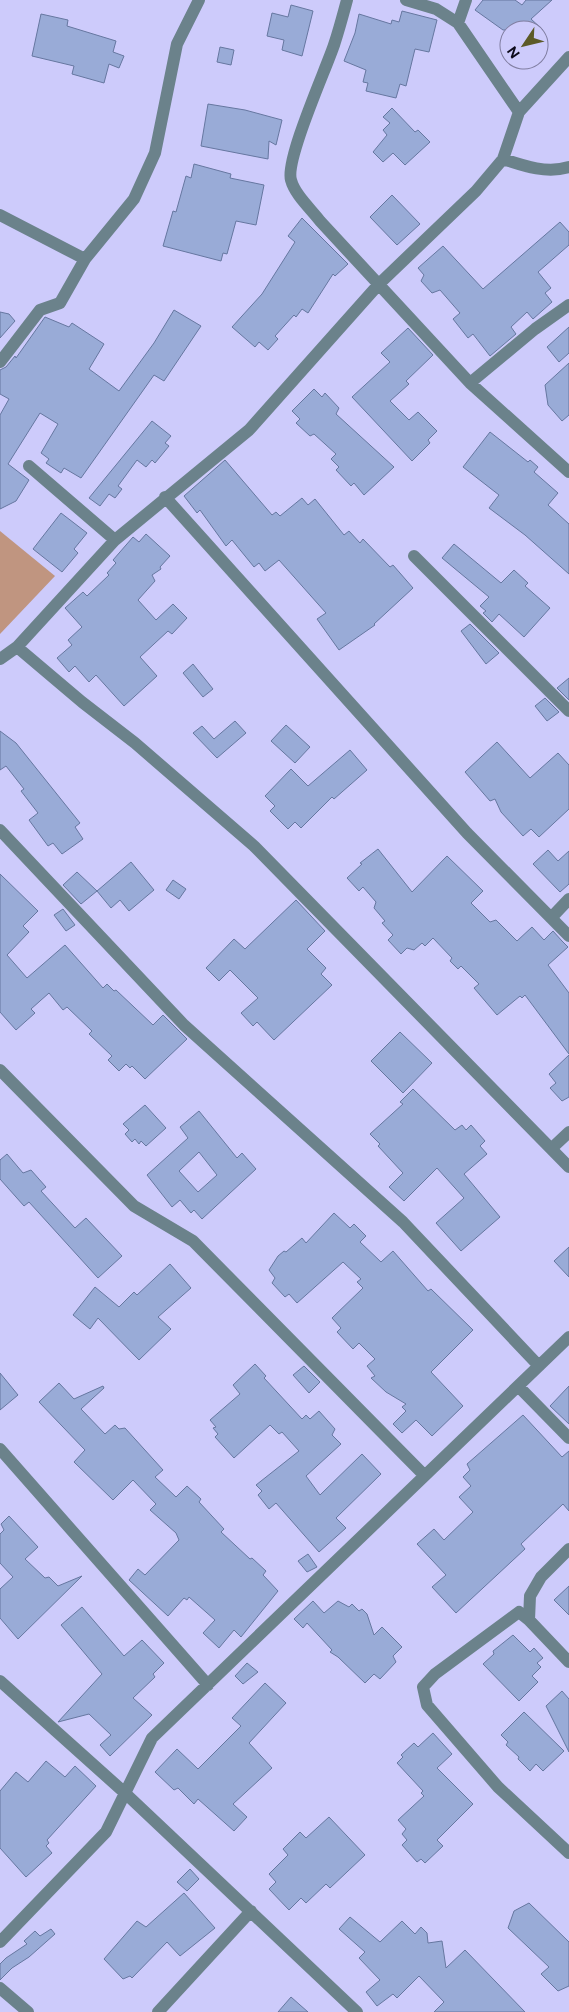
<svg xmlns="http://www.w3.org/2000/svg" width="569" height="2012" viewBox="0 0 569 2012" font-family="Figtree,sans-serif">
  <rect width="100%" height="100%" fill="#cdcbfb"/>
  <path fill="#c09580" d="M0,531l55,45 -55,58z"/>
  <path fill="#99abd7" stroke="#6677a0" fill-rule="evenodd" d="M483,0h32l7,5 4,-5h26l-21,19 12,11h-40l-28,-20z
    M291,5l22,6 -11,45 -20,-6 2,-10 -17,-4 5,-23 16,4z
    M402,11l35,9 -8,32 -14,-3 -9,37 -6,-2 -4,14 -30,-7 2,-8 -5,-1 3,-12 -22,-9 11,-28 4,-19 32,10 1,-4 7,2z
    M41,14l27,6 -1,6 49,15 -3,11 11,4 -5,12 -10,-4 -5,19 -32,-9 2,-8 -42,-10z
    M220,47l14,3 -3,15 -14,-3z
    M208,104l37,6 37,10 -6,25 -7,-4 -1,18 -67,-13z
    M392,108l23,24 3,-2 12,12 -25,23 -12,-12 -10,9 -10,-10 14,-17 -4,-5 7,-7 -7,-6z
    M194,164l37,10 -1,4 34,7 -8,40 -20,-4 -9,33 -4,-1 -2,8 -58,-15 10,-35 3,1 10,-36 5,2z
    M392,195l28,29 -23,21 -27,-28z
    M302,218l46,46 -13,12 -2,-2 -25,39 -6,-4 -6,8 -2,-2 -19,21 3,3 -10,11 -9,-8 -4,5 -23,-20 30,-33 33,-52 -7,-6z
    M560,222l9,10v13l-31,27 13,16 -6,5 7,9 -19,17 -6,-7 -16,15 5,7 -26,22 -17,-22 -5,4 -15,-19 7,-6 -20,-23 -8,3 -11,-12 3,-6 -6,-7 25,-22 40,43z
    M174,310l27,16 -37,55 -10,-6 -73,103 -17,-10 -3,5 -15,-10 3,-4 -8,-6 17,-29 -18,-11 -32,51 21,16 -13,21 -16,8v-94l9,-16 -9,-5v-24l6,-3 9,-11 1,2 29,-41 24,10 3,-4 32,21 -15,25 30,22 35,-48z
    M0,312l9,2 6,7 -15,17z
    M569,327v26l-10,9 -12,-15z
    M408,328l25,27 -27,26 3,3 -19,17 19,19 9,-8 19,19 -9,9 2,3 -18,18 -60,-64 38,-35 -9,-9z
    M569,363v52l-7,6 -14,-16 -3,-20z
    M314,389l8,8 3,-4 14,15 -3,6 58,53 -30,28 -10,-12 -3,3 -15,-16 3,-3 -8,-8 5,-5 -22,-20 -4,2 -14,-13 4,-4 -8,-8z
    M152,421l19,15 -6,7 4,3 -14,17 -3,-3 -6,7 -9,-7 -19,26 4,3 -7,9 -6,-4 -9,12 -11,-8z
    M490,432l38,30 2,-2 8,7 -4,5 24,21 -10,12 21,19v50l-44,-39 -36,-27 10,-13 -36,-28z
    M225,460l47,55 4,-3 4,4 22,-18 6,7 7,-6 29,36 5,-4 11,12 3,-4 27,28 3,-2 20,23 -39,36 1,1 -36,25 -22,-31 9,-6 -47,-53 -14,11 -6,-8 -5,4 -22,-27 -6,6 -26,-36 -3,3 -13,-17z
    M61,513l26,20 -13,16 4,4 -16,19 -29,-23z
    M146,534l24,22 -10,11 1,2 -9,6 3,6 -17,19 18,20 17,-16 14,14 -15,16 -4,-3 -28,26 17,19 -33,30 -28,-31 -7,7 -14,-16 -6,6 -12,-14 15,-13 -4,-5 14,-13 -17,-19 18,-16 4,4 22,-21 -2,-2 9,-10 -3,-3 20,-23 6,5z
    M454,544l47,39 13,-13 14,13 -3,3 25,22 -26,29 -25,-23 -7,8 -9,-9 3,-2 -6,-5 9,-9 -47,-39z
    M470,624l29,29 -13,11 -25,-33z
    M193,664l20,25 -10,8 -20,-24z
    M569,678v22l-12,-12z
    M545,698l14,14 -12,9 -12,-15z
    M235,721l11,12 -29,25 -24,-25 9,-7 12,13z
    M286,725l24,22 -15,16 -24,-22z
    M0,731l16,12 64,80 -5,4 8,12 -21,15 -9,-11 -5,3 -19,-26 9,-7 -17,-22 3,-2 -18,-23 -6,4z
    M497,742l33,36 28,-25 11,12v44l-30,28 -8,-8 -8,7 -22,-24 -6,-13 -5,2 -25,-29z
    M350,750l17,20 -33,29 -2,-2 -31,31 -6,-6 -7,7 -18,-18 5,-5 -10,-10 26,-27 17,17z
    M378,849l34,43 35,-36 36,35 -12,12 19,19 6,-2 21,21 15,-14 12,13 9,-9 9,10 6,6 -20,18 21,28v61l-44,-59 -3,3 -2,-2 -23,19 -23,-27 5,-4 -18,-18 -3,3 -8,-8 2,-3 -19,-20 -8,8 -3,-3 -8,7 -7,-2 -6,6 -13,-14 5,-5 -11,-12 3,-2 -11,-13 2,-6 -13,-15 -4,4 -12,-13 15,-14 -2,-1z
    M548,850l10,11 11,-10v33l-9,8 -27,-28z
    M131,862l23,28 -25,21 -9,-11 -9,8 -14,-17z
    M77,872l20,19 -16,13 -18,-19z
    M0,874l38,37 -15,15 6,6 -22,23 20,23 38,-33 38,43 4,-4 7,7 2,-1 37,35 10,-10 24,24 -42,40 -13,-13 -2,2 -4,-4 -7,7 -11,-11 4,-4 -23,-22 3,-3 -25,-24 -4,3 -14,-17 -18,16 4,4 -19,17 -16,-18z
    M173,880l13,9 -7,10 -13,-9z
    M296,900l29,31 -18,18 19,19 -5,6 11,11 -58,55 -17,-18 -4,4 -12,-13 17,-15 -28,-28 -11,11 -13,-13 28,-29 11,10z
    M63,909l12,16 -9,6 -12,-16z
    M400,1032l32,31 -29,30 -32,-32z
    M569,1055v42l-7,4 -12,-13 6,-5 -7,-9z
    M413,1089l42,41 7,-5 4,5 5,-5 14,16 -5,5 7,8 -23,20 36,43 -39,34 -25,-28 28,-25 -27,-30 -33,33 -15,-14 14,-14 -25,-27 2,-2 -10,-10 33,-30 -3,-2z
    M145,1105l21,23 -20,18 -5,-5 -2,3 -4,-5 -3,3 -7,-8 4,-4 -6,-6z
    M199,1111l38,47 5,-5 14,16 -54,50 -8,-9 -3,3 -11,-13 -8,7 -25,-32 41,-37 -8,-11zM199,1152l18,23 -19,17 -19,-21z
    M7,1154l16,19 8,-3 15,17 -5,4 34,37 11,-10 36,38 -24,22 -69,-76 -5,4 -24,-27v-19z
    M334,1213l16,15 4,-4 12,12 -6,6 21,20 12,-11 35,40 3,-2 42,41 -42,42 32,34 -31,30 -16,-16 -14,13 -9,-9 13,-13 -4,-4 4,-3 -20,-12 -15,-14 4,-2 -8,-10 8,-7 -16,-16 -6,6 -16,-17 4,-4 -9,-10 31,-30 -6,-6 4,-3 -18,-17 -46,41 -8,-9 -4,3 -13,-14 3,-5 -6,-8 9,-14 6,-5 2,1 16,-14 4,5z
    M569,1247v30l-15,-16z
    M170,1264l21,24 -33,29 13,12 -32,31 -41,-42 -8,11 -17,-14 22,-28 24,20 15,-15 3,3z
    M255,1364l11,12 -2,2 38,41 4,-4 4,4 9,-8 16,18 -3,6 9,9 -35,32 14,19 42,-41 19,20 -45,44 10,10 -27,24 -43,-49 -7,6 -11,-14 4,-4 -6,-6 43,-34 -17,-19 -3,2 -9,-9 -36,33 -19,-21 3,-3 -5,-6 3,-1 -6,-7 30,-26 -7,-9z
    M304,1366l16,16 -11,11 -16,-18z
    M0,1373l18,22 -18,15z
    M59,1383l15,16 29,-13 1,2 -23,21 24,25 10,-9 4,4 6,-1 38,42 -8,7 21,20 11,-11 14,13 -2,3 25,27 -3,3 29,27 2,-1 14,13 -3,4 15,16 -37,46 -7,-7 -15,18 -16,-15 12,-13 -26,-23 -2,3 -3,-2 -16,18 -39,-36 9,-11 7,6 34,-35 -3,-7 -26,-23 6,-6 -23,-24 -20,20 -39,-38 11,-12 -46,-48z
    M569,1386v38l-19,-18z
    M523,1415l39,42 7,-6v60l-6,-7 -42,40 4,5 -69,64 -24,-26 14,-12 -29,-31 17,-15 10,11 29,-28 -14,-15 12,-11 -8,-9 7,-7 -3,-6z
    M9,1516l29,31 -13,12 20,19 4,-1 9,9 24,-10 -64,63 -18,-21v-29l13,-12 -13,-14v-29l4,-4 -3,-6z
    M308,1554l9,13 -10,5 -9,-11z
    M569,1586v29l-15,-15z
    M313,1601l11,12 14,-12 11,6 3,-3 7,7 3,-2 5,5 7,21 8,-8 20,20 -9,9 3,6 -16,17 -6,-5 -9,9 -27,-26 -8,-5 2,-2 -25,-27 -4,5 -9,-9z
    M82,1607l42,49 18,-16 22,23 -11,11 2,3 -22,21 19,17 -42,41 -10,-11 11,-10 -22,-21 -31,8 44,-48 -41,-49z
    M513,1635l17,17 4,-4 9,10 -6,5 4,4 -9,9 6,6 -19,19 -36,-37 11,-10 -1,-3z
    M247,1663l11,9 -15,12 -8,-8z
    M265,1683l21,20 -37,40 23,25 -39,36 14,13 -13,14 -36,-32 -4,5 -16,-16 -4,2 -19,-18 22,-23 21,20 43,-43 -9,-8z
    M562,1691l7,8v53l-23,-46z
    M524,1712l40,39 -21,20 -7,-7 -6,7 -12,-12 1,-2 -13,-12 2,-3 -7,-7z
    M433,1733l19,21 -15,14 36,36 -36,36 6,6 -18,17 -4,-4 -4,3 -15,-17 5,-5 -5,-6 4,-5 -8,-9 26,-24 -3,-3 2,-2 -26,-28 6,-6 -2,-2 13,-12 4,4z
    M46,1761l19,16 10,-11 21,20 -49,54 2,3 -3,3 6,7 -26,24 -26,-29v-57l16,-19 12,10z
    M329,1817l36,38 -35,33 -4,-4 -20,19 -5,-5 -12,12 -20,-21 7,-7 -7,-8 19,-19 -5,-6 17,-17 6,6z
    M190,1869l9,10 -12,12 -10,-9z
    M184,1893l31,35 -35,28 -13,-14 -35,36 -2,-2 -7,3 -19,-20 33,-38 9,6z
    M529,1903l40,39v44l-11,5 -17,-17 8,-7 -41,-39 6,-17z
    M350,1917l30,25 22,-21 13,13 6,-7 6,6 1,10 14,-2 4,27 19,-18 60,62h-91l10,-10 -25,-26 -22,22 -4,-4 -16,12 -11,-14 14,-12 -21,-22 6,-6 -26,-23z
    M51,1929l4,5 -26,23 -17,11 -12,12v-16l6,-6 21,-14 -3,-3 11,-10 5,5z
    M291,1997l17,15h-30z"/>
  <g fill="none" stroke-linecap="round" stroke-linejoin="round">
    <path stroke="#6b828b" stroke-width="12" d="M347,0c-4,15 -8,30 -13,45 -8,24 -49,115 -43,135 4,15 20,29 29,41l150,162 99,89
      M406,0l30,9 22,14 61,89
      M458,23l8,-23
      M569,57l-50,55 -16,47 -27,32 -97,93 -130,146 -134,110 -98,107 65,55 53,41 119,103 315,321
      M503,159c21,7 44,15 66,8
      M0,215l85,44
      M0,362l40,-52 20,-7 25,-44 49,-60 21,-46 22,-109 22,-44
      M470,383l65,-54 34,-24
      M29,466l86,74
      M165,497l302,336 102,103
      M414,556l155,155
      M0,659l17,-12
      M0,830l184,195 219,197 136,144
      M551,918l18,-19
      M0,1070l134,136 59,35 231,234
      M552,1148l17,-16
      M519,1387l50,51
      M0,1449l208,236
      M529,1620l1,-24 11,-19 28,-28
      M569,1662l-40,-42 -10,-8 -84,62 -12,13 4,18 71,82 71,66
      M0,1681l125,112 232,219
      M0,1942l106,-110 46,-94 417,-401
      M0,1988l28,24
      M158,2012l93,-101"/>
  </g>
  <g transform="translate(524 45) rotate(235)"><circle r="24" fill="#cdcbfb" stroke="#807ea1"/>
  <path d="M0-4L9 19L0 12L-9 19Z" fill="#5c5a27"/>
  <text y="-8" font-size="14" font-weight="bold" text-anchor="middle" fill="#0c0a1a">N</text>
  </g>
</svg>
